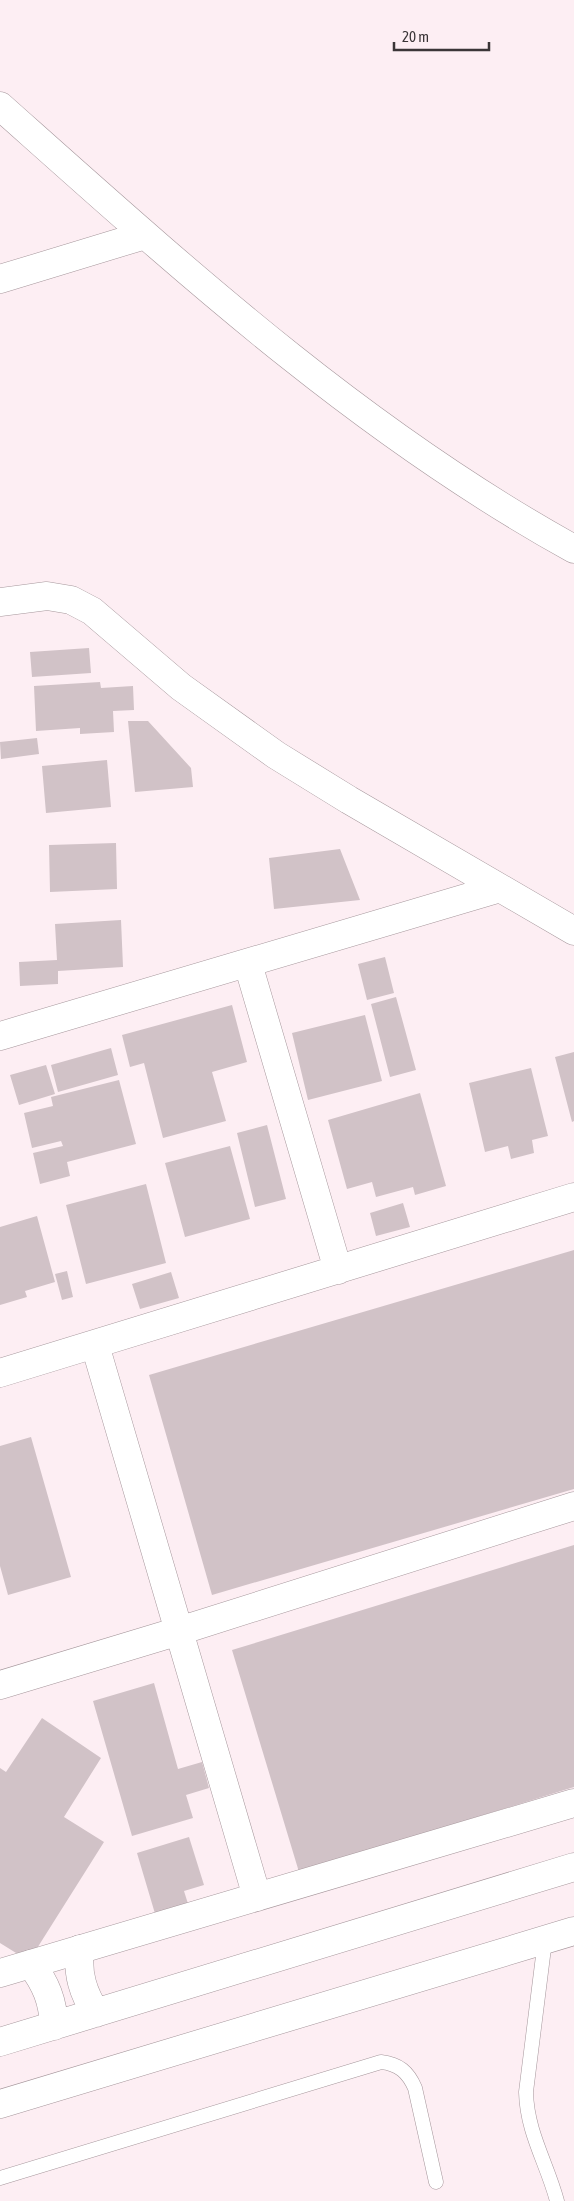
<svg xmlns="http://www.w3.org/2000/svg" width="574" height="2201" viewBox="0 0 574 2201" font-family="'Asap Condensed',sans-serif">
  <rect width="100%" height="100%" fill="#fdeef3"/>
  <path fill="#d1c2c7" d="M89,648l2,25 -59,4 -2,-25z
    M100,682l1,6 32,-2 1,24 -21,1 1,21 -34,2v-6l-44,3 -2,-45z
    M128,721h20l43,47 2,19 -58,5z
    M37,738l2,16 -38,5 -1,-17z
    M107,760l4,47 -65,6 -4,-47z
    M116,843l1,46 -67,3 -1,-47z
    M340,849l20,51 -86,9 -5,-51z
    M121,920l2,47 -65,4v13l-38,2 -1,-24 38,-2 -2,-36z
    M385,957l9,36 -27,7 -9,-36z
    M396,997l20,73 -26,7 -19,-73z
    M232,1005l15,57 -35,10 14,49 -63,17 -19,-75 -14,4 -8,-32z
    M365,1015l17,66 -74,19 -16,-67z
    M111,1048l7,27 -60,17 -7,-27z
    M574,1052v69l-2,1 -17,-65z
    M46,1065l9,29 -36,11 -9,-30z
    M531,1068l17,68 -16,4 2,13 -23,6 -3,-13 -23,6 -16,-69z
    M119,1080l17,64 -69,18 3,14 -30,8 -7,-31 30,-7 -2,-5 -29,7 -8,-35 29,-7 -2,-9z
    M420,1093l26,93 -31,9 -2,-8 -37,10 -4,-15 -25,7 -19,-69z
    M267,1125l19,74 -31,8 -18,-74z
    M230,1146l20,73 -65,18 -20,-74z
    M146,1184l20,79 -80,21 -20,-79z
    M403,1203l7,24 -34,9 -6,-23z
    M37,1216l18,66 -30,9 2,6 -27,8v-78z
    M574,1250v239l-362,106 -63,-220z
    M67,1271l6,26 -11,3 -7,-26z
    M171,1272l8,26 -39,11 -8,-25z
    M31,1437l40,140 -63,18 -8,-29v-120z
    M574,1545v242l-275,85 -67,-222z
    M154,1683l24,86 24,-7 7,26 -23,7 7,23 -61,18 -39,-135z
    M42,1718l59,40 -37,59 40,25 -75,119 -29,-18v-175l6,4z
    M189,1837l15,48 -20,6 5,16 -33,10 -19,-64z"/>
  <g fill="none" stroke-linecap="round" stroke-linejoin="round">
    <defs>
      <path id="lane" d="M545,1940l-19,152c1,41 21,71 31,109
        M0,2178l381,-116c18,2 27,10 34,26l21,94"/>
      <path id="street" d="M0,106c182,162 360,325 574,443
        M0,279l145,-44
        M0,602l47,-6 24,4 21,11 89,76 95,68 73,45 225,131
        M248,964l90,306
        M0,1036l500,-148
        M95,1345l162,552
        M0,1373l574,-176
        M0,1685l179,-54 395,-125
        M0,1973l574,-170"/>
      <path id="secondary" d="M80,1949c-3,25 3,44 16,64
        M31,1964c15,20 22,37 23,62
        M0,2042l574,-175
        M0,2104l574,-173"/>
    </defs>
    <use href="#lane" stroke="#a6979c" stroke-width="15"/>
    <use href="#street" stroke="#a6979c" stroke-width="29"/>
    <use href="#secondary" stroke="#a6979c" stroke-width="29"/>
    <use href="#lane" stroke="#fff" stroke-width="14"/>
    <use href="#street" stroke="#fff" stroke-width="28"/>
    <use href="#secondary" stroke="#fff" stroke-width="28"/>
  </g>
  <path d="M394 42v8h95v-8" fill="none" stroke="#3b3537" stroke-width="2.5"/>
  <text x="402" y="42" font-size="15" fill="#3b3537" stroke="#fdeef3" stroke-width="4" paint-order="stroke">20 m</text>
</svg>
